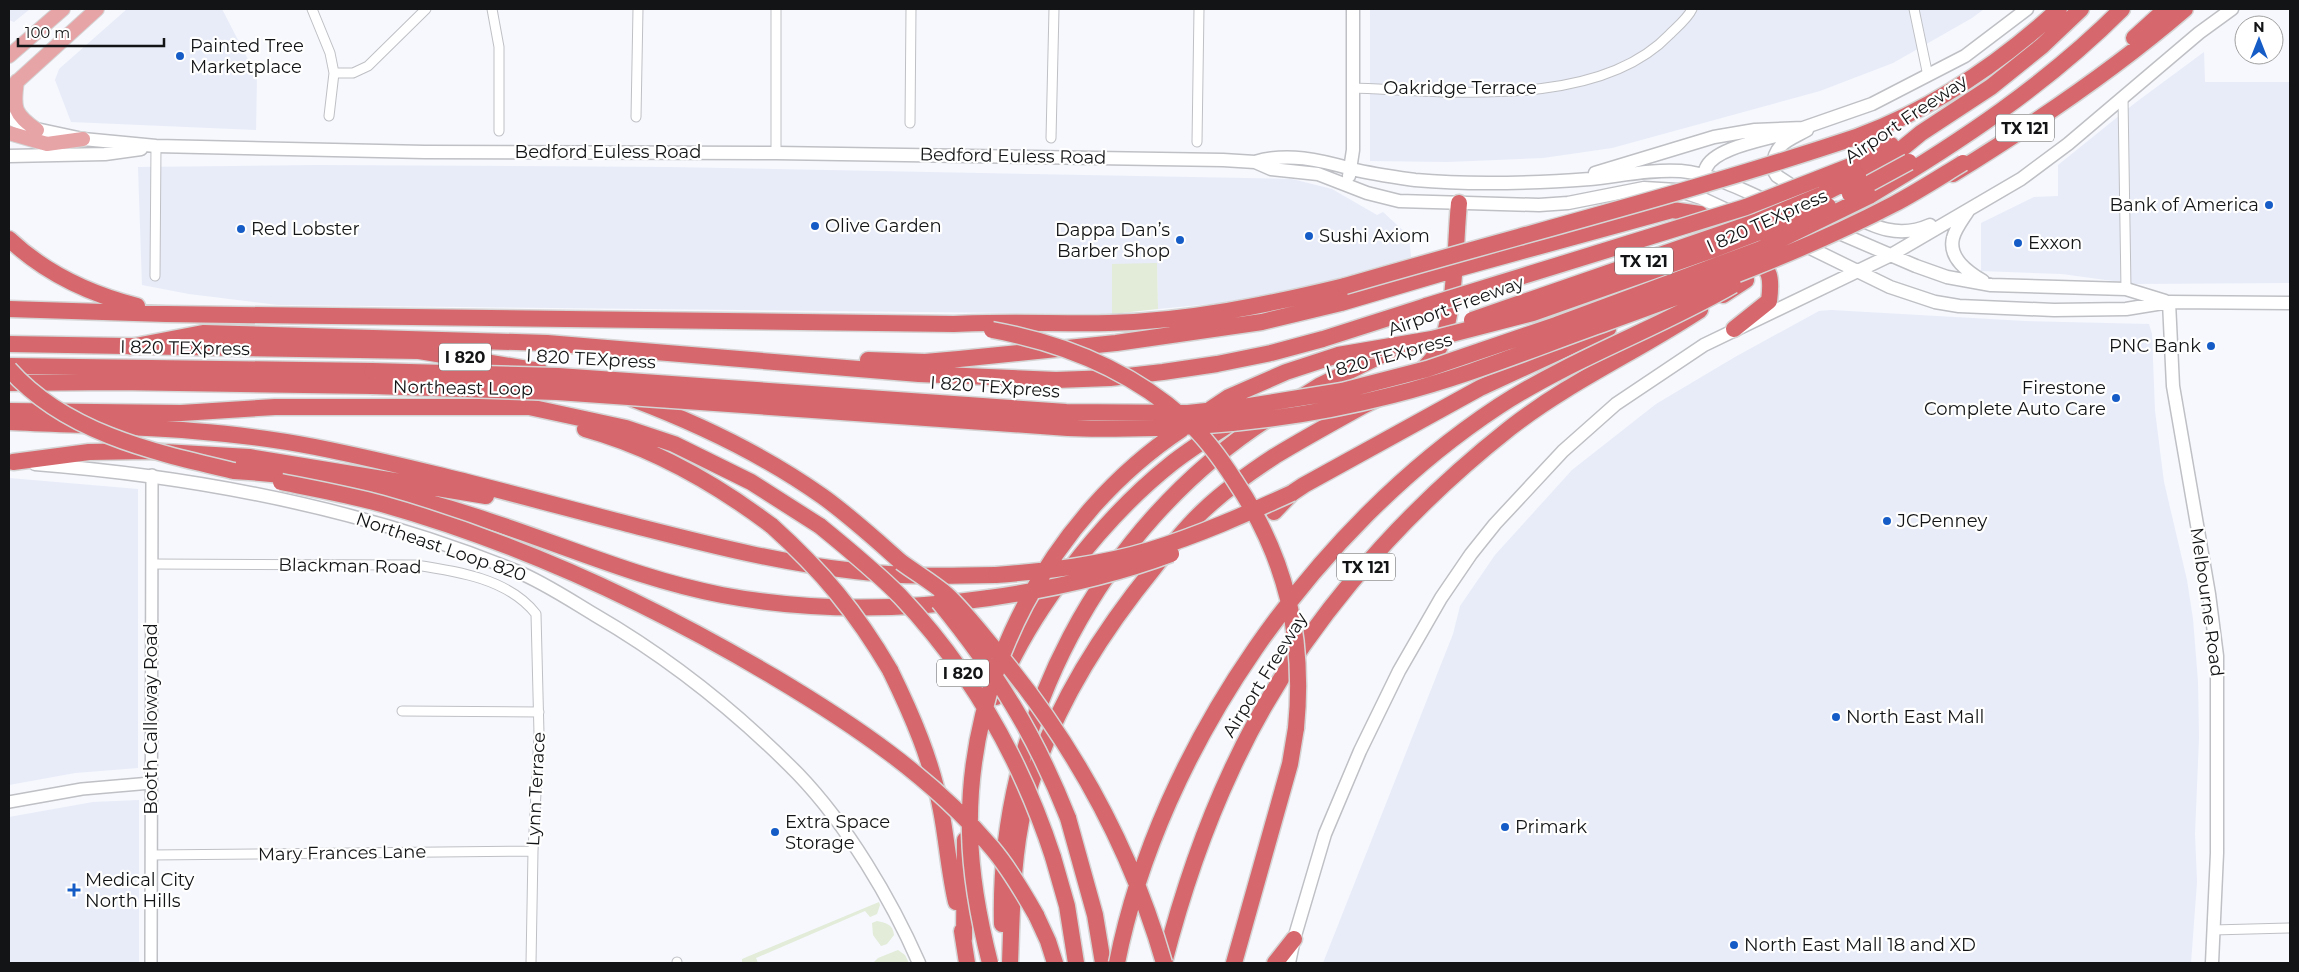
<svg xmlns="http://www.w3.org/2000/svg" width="2299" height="972" viewBox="0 0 2299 972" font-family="Montserrat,sans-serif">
  <rect width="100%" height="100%" fill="#f6f8fd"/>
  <path fill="#e8ecf8" d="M9,9h21l-16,13 -5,-2z
    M127,9h95l35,68 -1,53 -185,-8 -16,-42 4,-11z
    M1370,9h614l-12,9 -79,45 -73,28 -208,57 -69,10 -96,4 -77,-1z
    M2204,52l1,30h85v201l-155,1 -73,-10 -81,-3v-48l53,-26 24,-1v-31l77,-62z
    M317,165l352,2 623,12 40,10 45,26 6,-3 26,24 2,21 -117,34 -73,12 -63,6 -1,-45h-44l-1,50 -834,-9 -89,-11 -47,-9 -4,-118z
    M1831,310l194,11 124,3 3,10 3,77 9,71 23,98 6,39 5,63 1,56 -4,96 2,48 -6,81h-868l130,-329 7,-28 35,-51 77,-85 84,-66 79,-47 84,-46z
    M9,478l129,11v279l-63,5 -66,12z
    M139,800v163h-130v-146l84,-15z"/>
  <path fill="#e2ecd8" d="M1157,263l1,46 -46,5v-50z
    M879,902l1,3 -3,9 -7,3 -5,-6 -109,47 2,5h-16v-4z
    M877,921c9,2 16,3 17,14l-7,9 -6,2 -8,-11 -1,-12z
    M898,950l7,5 4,8h-36l5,-5z"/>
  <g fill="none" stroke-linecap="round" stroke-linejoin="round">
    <defs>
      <path id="minor" d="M312,9l18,44 4,20 -5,43
        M492,9l7,38v84
        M776,9v144
        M1914,9l14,67
        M334,73h19l15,-7 58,-57
        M1352,88c95,3 246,22 318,-54 7,-7 18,-16 22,-25
        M2123,98l3,191
        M636,117l2,-108
        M910,123l1,-114
        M1051,138l3,-129
        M1197,142l2,-133
        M155,276l1,-130
        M152,564l263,1c42,6 94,14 121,49l3,120 -6,117 -2,112
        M402,711l137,1
        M151,855l382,-4
        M2213,930l77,-2
        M677,963v-1"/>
      <path id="tertiary" d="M9,802l73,-13 69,-6
        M151,963l1,-488"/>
      <path id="secondary" d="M9,118l18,9 56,12 73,7 269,6 351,1 447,7 32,2 16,7 47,5 49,19 32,8 140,4 29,-2 76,-15 33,2 24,8 56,26
        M9,156l96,-2 36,-5
        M1255,162c32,-10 65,-2 97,7 20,5 42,8 63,11 54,5 121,3 175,-1 30,-3 61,-10 91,-8 36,3 77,27 110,41
        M1595,173l119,-36 41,-7 48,-2 69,-24 93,-48 62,-47
        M1349,176l4,-26v-141
        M1703,183c0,-5 1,-11 3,-15 8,-20 58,-28 77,-34
        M1800,191l-23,-15 -5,-8c3,-25 15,-27 35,-38
        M1836,208c32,15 58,33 94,17
        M1968,211c-5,8 -13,18 -15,27 -5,20 15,34 30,43
        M1809,220l107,46 31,11 44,8 135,4 39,12
        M1800,243l90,44 45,15 24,4 95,4 72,-1 43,-7 121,1
        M2169,302l4,84 36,208 8,62v197l-5,110
        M35,464c164,13 327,44 481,107 27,11 54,29 79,44 74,43 143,98 203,159 49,51 93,125 121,189
        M1289,963l5,-24 31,-105 35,-83 39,-80 42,-73 30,-44 24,-30 68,-73 53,-47 88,-59 187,-90 130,-76 47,-35 131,-111 33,-24"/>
      <path id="primary" d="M9,56l54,-47
        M17,81c-4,27 -3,33 20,49
        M9,89l88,-80
        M9,133l38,11 36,-5"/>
      <path id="motorway" d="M2134,38l32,-29
        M1859,136c75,-28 141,-73 200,-127
        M1853,165l38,-20
        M1953,174c81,-50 160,-103 232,-165
        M1858,176l35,-20 28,-23 70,-46 51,-41 39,-37
        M1869,196c91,-54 178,-112 253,-187
        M9,239c36,34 81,55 128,67
        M1723,295l23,-15
        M9,309l157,5 788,10c52,-3 103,0 155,-1 80,-2 158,-18 236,-37
        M1734,329l35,-28c3,-23 2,-31 -16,-46
        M9,344l410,7 121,20
        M130,347l73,-14 344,10 372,31 137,6 54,-2 53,-6 54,-8 54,-11 52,-14 103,-33
        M868,360l57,2 34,-3 157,-16 146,-21 79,-19 112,-33 219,-60 28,4 34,26
        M9,366l363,5
        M9,383l108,-1 255,4
        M1300,398l19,-12 79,-39
        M633,399c66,25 131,56 189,97 28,20 53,43 79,66
        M9,411l172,2 94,-6h254l97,21 48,16 77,38 69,44
        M9,422c102,5 205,5 306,25 105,21 209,50 313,77 75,19 150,39 227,47 47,6 94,5 141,4
        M585,429c69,19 130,54 187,97
        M13,462l76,-10 58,-1 102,6 237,39
        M234,471c86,5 173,22 255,50 77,25 153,59 233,74 90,17 177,16 267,3
        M1274,512l18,-19 12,-8 176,-97 128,-59
        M890,670c22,45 42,91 51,140 6,31 8,62 15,92
        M996,697c30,-82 107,-179 175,-233 20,-16 42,-29 63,-43
        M1068,818l27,97 8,48
        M1053,857l14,49 9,57
        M1036,915l12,26 7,22
        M1002,924c-5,-200 98,-397 267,-506
        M962,931l5,32
        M964,939l1,-99
        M1010,963c2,-51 2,-105 14,-155 22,-88 73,-170 130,-240 15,-20 31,-40 49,-57 22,-21 46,-38 72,-55 28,-17 57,-33 86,-49 27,-14 59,-27 76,-55 19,-32 18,-109 22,-149
        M1164,963c17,-66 39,-132 68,-194 61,-133 164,-251 278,-341 59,-46 128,-77 190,-118
        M1234,963l56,-199 6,-36
        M1275,963l19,-24"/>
    </defs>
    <use href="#minor" stroke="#bfc0c5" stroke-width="11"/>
    <use href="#tertiary" stroke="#bfc0c5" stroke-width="14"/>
    <use href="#secondary" stroke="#bfc0c5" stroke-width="15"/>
    <use href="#primary" stroke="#d5d5d5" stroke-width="16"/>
    <use href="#motorway" stroke="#d5d5d5" stroke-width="19"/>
    <use href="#minor" stroke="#fff" stroke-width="9"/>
    <use href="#tertiary" stroke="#fff" stroke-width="11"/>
    <use href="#secondary" stroke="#fff" stroke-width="12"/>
    <use href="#primary" stroke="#e6a4a7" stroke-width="14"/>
    <use href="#motorway" stroke="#d6676c" stroke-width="16"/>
    <defs>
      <path id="motorway-bridge" d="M1850,194l59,-32
        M1345,286c171,-50 344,-93 514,-150
        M1426,306l320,-99 107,-42
        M1472,320l286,-99 63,-26 37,-19
        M992,330c71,13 139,41 193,89 20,18 36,40 50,62 51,76 70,156 61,247
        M9,369c57,64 144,83 225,102
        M372,371l186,5 508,36 122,1 55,-6 99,-16 85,-22 129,-44 205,-76 108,-53
        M372,386l185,6 511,36c111,4 216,-5 325,-33 73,-18 144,-48 215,-73 97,-35 194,-70 286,-118 23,-12 46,-27 69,-41
        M1211,409l18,-12 57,-25 52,-17 94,-16 101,-26 179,-63 116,-44
        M281,482c34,7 68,13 101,22 138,39 269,100 392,173 79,47 158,100 218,171 17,20 31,44 44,67
        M772,526c50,45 84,86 118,144
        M820,526c27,22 55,45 80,70 71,75 121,163 153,261
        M901,562c15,11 32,21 46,33 18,17 34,38 50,57 76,91 134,197 167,311
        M996,575c52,-4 104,-10 154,-25 49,-15 96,-36 142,-57
        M989,598c63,-9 123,-22 182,-44
        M939,602c57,70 96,132 129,216
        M990,963c-11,-43 -19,-85 -20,-130 -4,-158 81,-317 212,-404
        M1117,963c43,-216 198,-436 382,-557 74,-48 158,-77 234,-121"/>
    </defs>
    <use href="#motorway-bridge" stroke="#d5d5d5" stroke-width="19" stroke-linecap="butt"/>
    <use href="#motorway-bridge" stroke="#d6676c" stroke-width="16"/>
  </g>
  <g fill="#165cc7" stroke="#fff" stroke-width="2">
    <circle cx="180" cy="56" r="5"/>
    <circle cx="2269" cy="205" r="5"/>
    <circle cx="815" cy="226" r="5"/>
    <circle cx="241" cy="229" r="5"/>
    <circle cx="1309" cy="236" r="5"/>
    <circle cx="1180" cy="240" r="5"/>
    <circle cx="2018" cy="243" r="5"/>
    <circle cx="2211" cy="346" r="5"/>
    <circle cx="2116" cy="398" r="5"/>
    <circle cx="1887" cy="521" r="5"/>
    <circle cx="1836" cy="717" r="5"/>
    <circle cx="1505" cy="827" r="5"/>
    <circle cx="775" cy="832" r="5"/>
    <path d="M71.5 882.5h5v5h5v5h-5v5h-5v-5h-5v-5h5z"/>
    <circle cx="1734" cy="945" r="5"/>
  </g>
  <g text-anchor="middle" stroke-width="4.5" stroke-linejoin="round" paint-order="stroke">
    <g fill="#fff" stroke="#5a5a5b" stroke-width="1">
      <rect x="1996" y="114.5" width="58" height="27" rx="4"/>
      <rect x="1615" y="247.5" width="58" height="27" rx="4"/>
      <rect x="439" y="343.5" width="52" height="27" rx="4"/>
      <rect x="1337" y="553.5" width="58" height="27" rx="4"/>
      <rect x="937" y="659.5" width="52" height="27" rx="4"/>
    </g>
    <g font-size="16" font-weight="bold" fill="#131415">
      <text x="2025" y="134">TX 121</text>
      <text x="1644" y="267">TX 121</text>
      <text x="465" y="363">I 820</text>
      <text x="1366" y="573">TX 121</text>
      <text x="963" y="679">I 820</text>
    </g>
    <g font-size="18" fill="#131415" stroke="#fff" text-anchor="start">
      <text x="190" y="52">Painted Tree<tspan x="190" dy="21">Marketplace</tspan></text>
      <text x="2259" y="211" text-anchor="end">Bank of America</text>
      <text x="825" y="232">Olive Garden</text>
      <text x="251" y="235">Red Lobster</text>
      <text x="1170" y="236" text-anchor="end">Dappa Dan’s<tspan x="1170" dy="21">Barber Shop</tspan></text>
      <text x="1319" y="242">Sushi Axiom</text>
      <text x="2028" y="249">Exxon</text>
      <text x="2201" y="352" text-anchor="end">PNC Bank</text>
      <text x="2106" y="394" text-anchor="end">Firestone<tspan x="2106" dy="21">Complete Auto Care</tspan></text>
      <text x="1897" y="527">JCPenney</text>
      <text x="1846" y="723">North East Mall</text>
      <text x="785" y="828">Extra Space<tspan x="785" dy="21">Storage</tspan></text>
      <text x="1515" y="833">Primark</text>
      <text x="85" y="886">Medical City<tspan x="85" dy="21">North Hills</tspan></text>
      <text x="1744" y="951">North East Mall 18 and XD</text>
    </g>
    <g font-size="18" fill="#131415" stroke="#fff">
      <text x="1460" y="94">Oakridge Terrace</text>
      <text transform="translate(1906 119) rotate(-34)" y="6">Airport Freeway</text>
      <text x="608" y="158">Bedford Euless Road</text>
      <text transform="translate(1013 156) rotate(1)" y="6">Bedford Euless Road</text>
      <text transform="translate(1767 221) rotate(-24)" y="6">I 820 TEXpress</text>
      <text transform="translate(1456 306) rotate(-20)" y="6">Airport Freeway</text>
      <text transform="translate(185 348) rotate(1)" y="6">I 820 TEXpress</text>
      <text transform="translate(1389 356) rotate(-15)" y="6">I 820 TEXpress</text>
      <text transform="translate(591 359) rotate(3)" y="6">I 820 TEXpress</text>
      <text transform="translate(995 387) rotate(4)" y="6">I 820 TEXpress</text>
      <text transform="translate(463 388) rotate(1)" y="6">Northeast Loop</text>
      <text transform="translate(441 547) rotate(19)" y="6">Northeast Loop 820</text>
      <text transform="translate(350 566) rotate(1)" y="6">Blackman Road</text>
      <text transform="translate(2207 602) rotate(82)" y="6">Melbourne Road</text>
      <text transform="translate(1265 675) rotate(-58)" y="6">Airport Freeway</text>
      <text transform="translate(151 719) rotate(-90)" y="6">Booth Calloway Road</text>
      <text transform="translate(536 789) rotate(-87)" y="6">Lynn Terrace</text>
      <text transform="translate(342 853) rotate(-1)" y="6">Mary Frances Lane</text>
    </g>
  </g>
  <rect width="2299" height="972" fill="none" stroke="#131415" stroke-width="20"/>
  <g transform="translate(2259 40)"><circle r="24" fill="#ffffff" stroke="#a1a1a1"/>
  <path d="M0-4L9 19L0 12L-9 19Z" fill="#165cc7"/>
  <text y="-8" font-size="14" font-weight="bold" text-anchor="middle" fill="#131415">N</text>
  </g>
  <path d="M18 38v8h146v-8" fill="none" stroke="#131415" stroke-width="2.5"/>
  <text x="25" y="38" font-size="15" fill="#131415" stroke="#ffffff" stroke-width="4" paint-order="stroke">100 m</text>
</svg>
